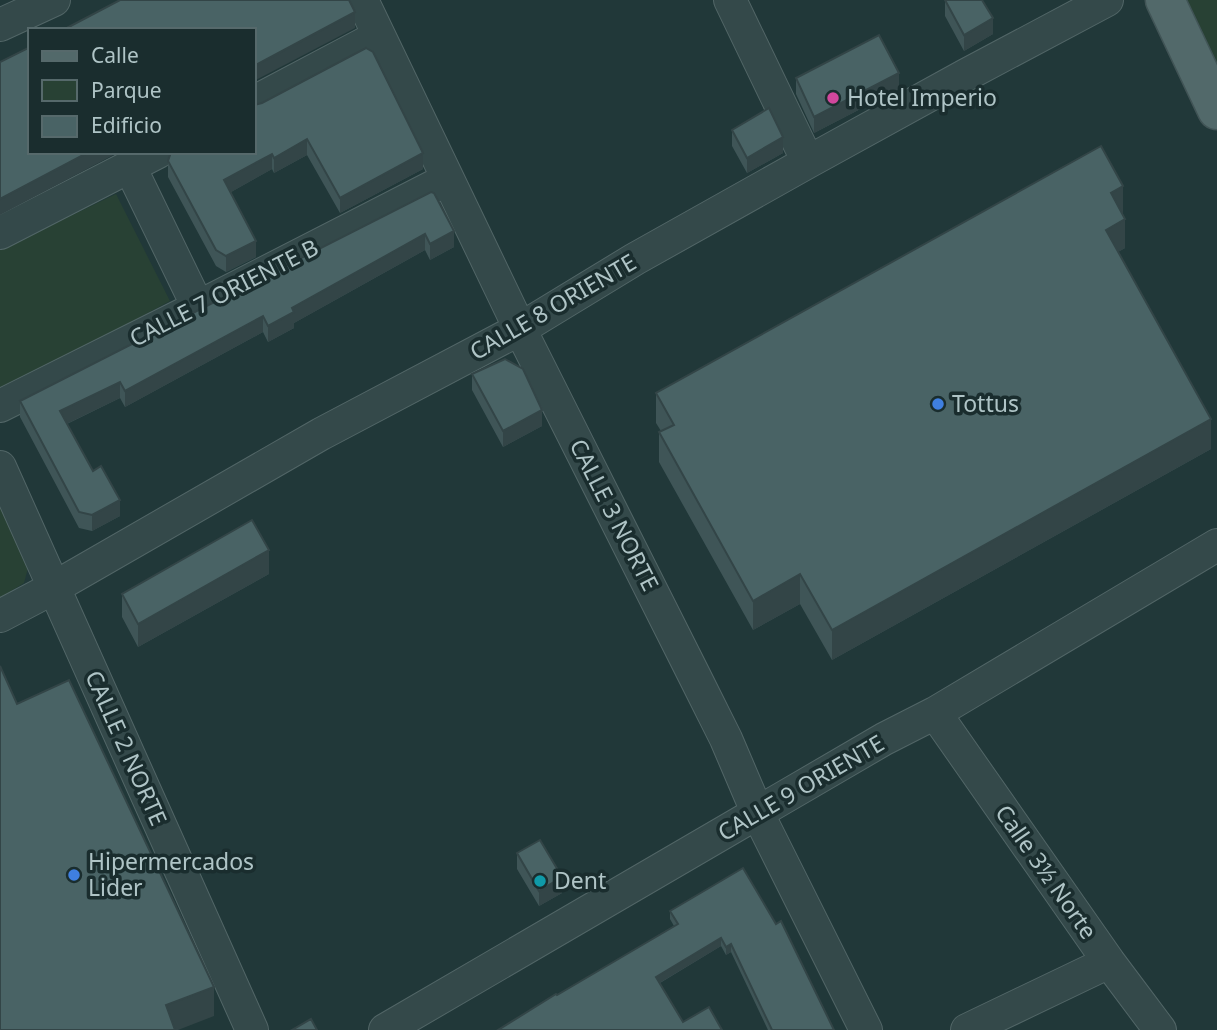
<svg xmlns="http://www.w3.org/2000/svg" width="1217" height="1030" viewBox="0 0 1217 1030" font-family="'Noto Sans',sans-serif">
  <rect width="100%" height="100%" fill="#213839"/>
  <path fill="#284134" d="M1183,0h34v69z
    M116,194l54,107 -170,92v-143z
    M0,496l30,65 -6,22 -24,15z"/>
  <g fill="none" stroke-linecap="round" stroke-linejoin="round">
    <defs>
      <path id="minor" d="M362,0l158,329 174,346 32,64 32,75 108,216
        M730,0l78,162
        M0,25l54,-25
        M254,102l125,-66
        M130,167l68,140
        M0,233l158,-81
        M0,406l198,-99 250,-128
        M0,467l252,563
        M0,616l55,-29 266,-153 199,-105 115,-70 173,-97 158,-87 141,-75
        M935,713l174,249 51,68
        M385,1030l499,-291 51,-26 282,-168
        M967,1030l142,-68"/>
      <path id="major" d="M1165,0l52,110"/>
    </defs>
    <use href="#minor" stroke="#526667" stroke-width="34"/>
    <use href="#major" stroke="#415456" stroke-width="41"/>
    <use href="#minor" stroke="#34494a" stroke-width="32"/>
    <use href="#major" stroke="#52696a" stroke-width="38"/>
  </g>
  <path fill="#3f5557" d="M945,0l48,34 -29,17 -19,-35z
    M796,78l103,11 -85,44 -18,-39z
    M254,105l169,64 -83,44 -33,-58 -33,18 -2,-4 -41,23 25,65 -30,15 -10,-6 -48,-89v-16z
    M732,130l51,23 -36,20 -15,-27z
    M431,192l23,55 -24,13 -5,-10 -131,73v5l-26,14 -5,-10 -138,75 -5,-9 -53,26 26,47 27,45 -28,15 -13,-3 -59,-111v-16z
    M1123,216l2,32 -7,4 93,197 -379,211 -32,-56 -47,26 -94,-168v-30l2,-1 -5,-8v-30z
    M472,374l70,52 -39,21 -31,-57z
    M269,574l-131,73 -16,-30v-23z
    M517,853l45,40 -23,13 -22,-37z
    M743,868l91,162h-66l-37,-78 -5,3 -5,-9 -61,37 23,39 -126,-27 117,-69 -4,-7v-8z"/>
  <path fill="#334547" d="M355,12v16l-101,53v-15z
    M993,18v16l-29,17v-16z
    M899,73v16l-85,44v-16z
    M783,137v16l-36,20v-15z
    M307,139v16l-33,18v-15z
    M89,152h30l-119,63v-16z
    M423,153v16l-83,44v-15z
    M272,154v15l-48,27v-16z
    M1123,186v30l-12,-23z
    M1125,219v29l-19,11v-29z
    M454,231v16l-24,13v-16z
    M425,234v16l-131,73v5l-26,14v-16l24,-18z
    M256,241v16l-30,15v-16z
    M263,316v16l-138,75v-16z
    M120,382v16l-60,29v-16z
    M542,410v16l-39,21v-16z
    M1211,419v30l-379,211v-30z
    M120,500v16l-28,15v-16z
    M269,550v24l-131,73v-23z
    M800,574v30l-47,26v-29z
    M562,877v16l-23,13v-15z
    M721,938v8l-65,39v-8z
    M731,944v8l-5,3v-8z
    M214,987v29l-36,14h-12v-25z"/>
  <path fill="#496365" stroke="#334547" stroke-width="2" d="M120,0h229l6,12 -101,54v-36h-191z
    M945,0h37l11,18 -29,17z
    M879,35l20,38 -85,44 -18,-39z
    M30,47v105h59l-89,47v-137z
    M366,48l7,4 50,101 -83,45 -33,-59 -33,19 -2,-4 -48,26 32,61 -30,15 -10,-6 -48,-89 3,-9h83v-47l8,-2z
    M769,108l14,29 -36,21 -15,-28z
    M1101,146l22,40 -12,7 14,26 -19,11 105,189 -379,211 -32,-56 -47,27 -94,-169 15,-7 -18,-32z
    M431,192l3,1 20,38 -24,13 -5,-10 -133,74 2,4 -26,14 -5,-10 -138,75 -5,-9 -60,29 33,60 8,-5 19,34 -28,15 -13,-3 -59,-111z
    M505,359l18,10 19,41 -39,21 -31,-57z
    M252,520l17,30 -131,74 -16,-30z
    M0,666l17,38 52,-24 145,307 -48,18 9,25h-175z
    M540,840l22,37 -23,14 -22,-38z
    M743,868l33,56 5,-3 53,109h-62l-41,-86 -5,3 -5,-9 -65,39 27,45 26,-15 13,23h-224l58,-36 1,1 121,-71 -8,-13z
    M311,1019l6,11h-25z"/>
  <circle fill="#d1479c" stroke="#1a2d2e" stroke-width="2.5" cx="833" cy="98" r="7"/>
  <g fill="#3f7fe0" stroke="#1a2d2e" stroke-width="2.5">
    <circle cx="938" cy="404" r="7"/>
    <circle cx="74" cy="875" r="7"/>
  </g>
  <circle fill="#0f9aa8" stroke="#1a2d2e" stroke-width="2.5" cx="540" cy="881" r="7"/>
  <g text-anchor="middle" stroke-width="7" stroke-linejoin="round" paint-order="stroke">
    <g font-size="23" fill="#afc4c6" stroke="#1a2d2e" text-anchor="start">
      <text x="847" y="106">Hotel Imperio</text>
      <text x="952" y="412">Tottus</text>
      <text x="88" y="870">Hipermercados<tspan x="88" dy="26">Lider</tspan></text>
      <text x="554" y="889">Dent</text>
    </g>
    <g font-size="23" fill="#afc4c6" stroke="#1a2d2e">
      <text transform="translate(224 293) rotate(-27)" y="8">CALLE 7 ORIENTE B</text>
      <text transform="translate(553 307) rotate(-30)" y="8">CALLE 8 ORIENTE</text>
      <text transform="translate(614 515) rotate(63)" y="8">CALLE 3 NORTE</text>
      <text transform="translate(126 748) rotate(66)" y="8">CALLE 2 NORTE</text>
      <text transform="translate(801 788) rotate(-30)" y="8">CALLE 9 ORIENTE</text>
      <text transform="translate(1046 872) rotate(55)" y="8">Calle 3½ Norte</text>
    </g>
  </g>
  <rect x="28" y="28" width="228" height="126" fill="#1a2d2e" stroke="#56696b" stroke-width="2"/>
  <rect x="42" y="51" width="35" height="10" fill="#52696a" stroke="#56696b" stroke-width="2"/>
  <text x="91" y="63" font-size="21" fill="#afc4c6">Calle</text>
  <rect x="42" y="80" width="35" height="21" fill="#284134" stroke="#56696b" stroke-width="2"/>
  <text x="91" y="98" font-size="21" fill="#afc4c6">Parque</text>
  <rect x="42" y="116" width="35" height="21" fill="#496365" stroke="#56696b" stroke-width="2"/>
  <text x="91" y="133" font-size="21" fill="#afc4c6">Edificio</text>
</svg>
